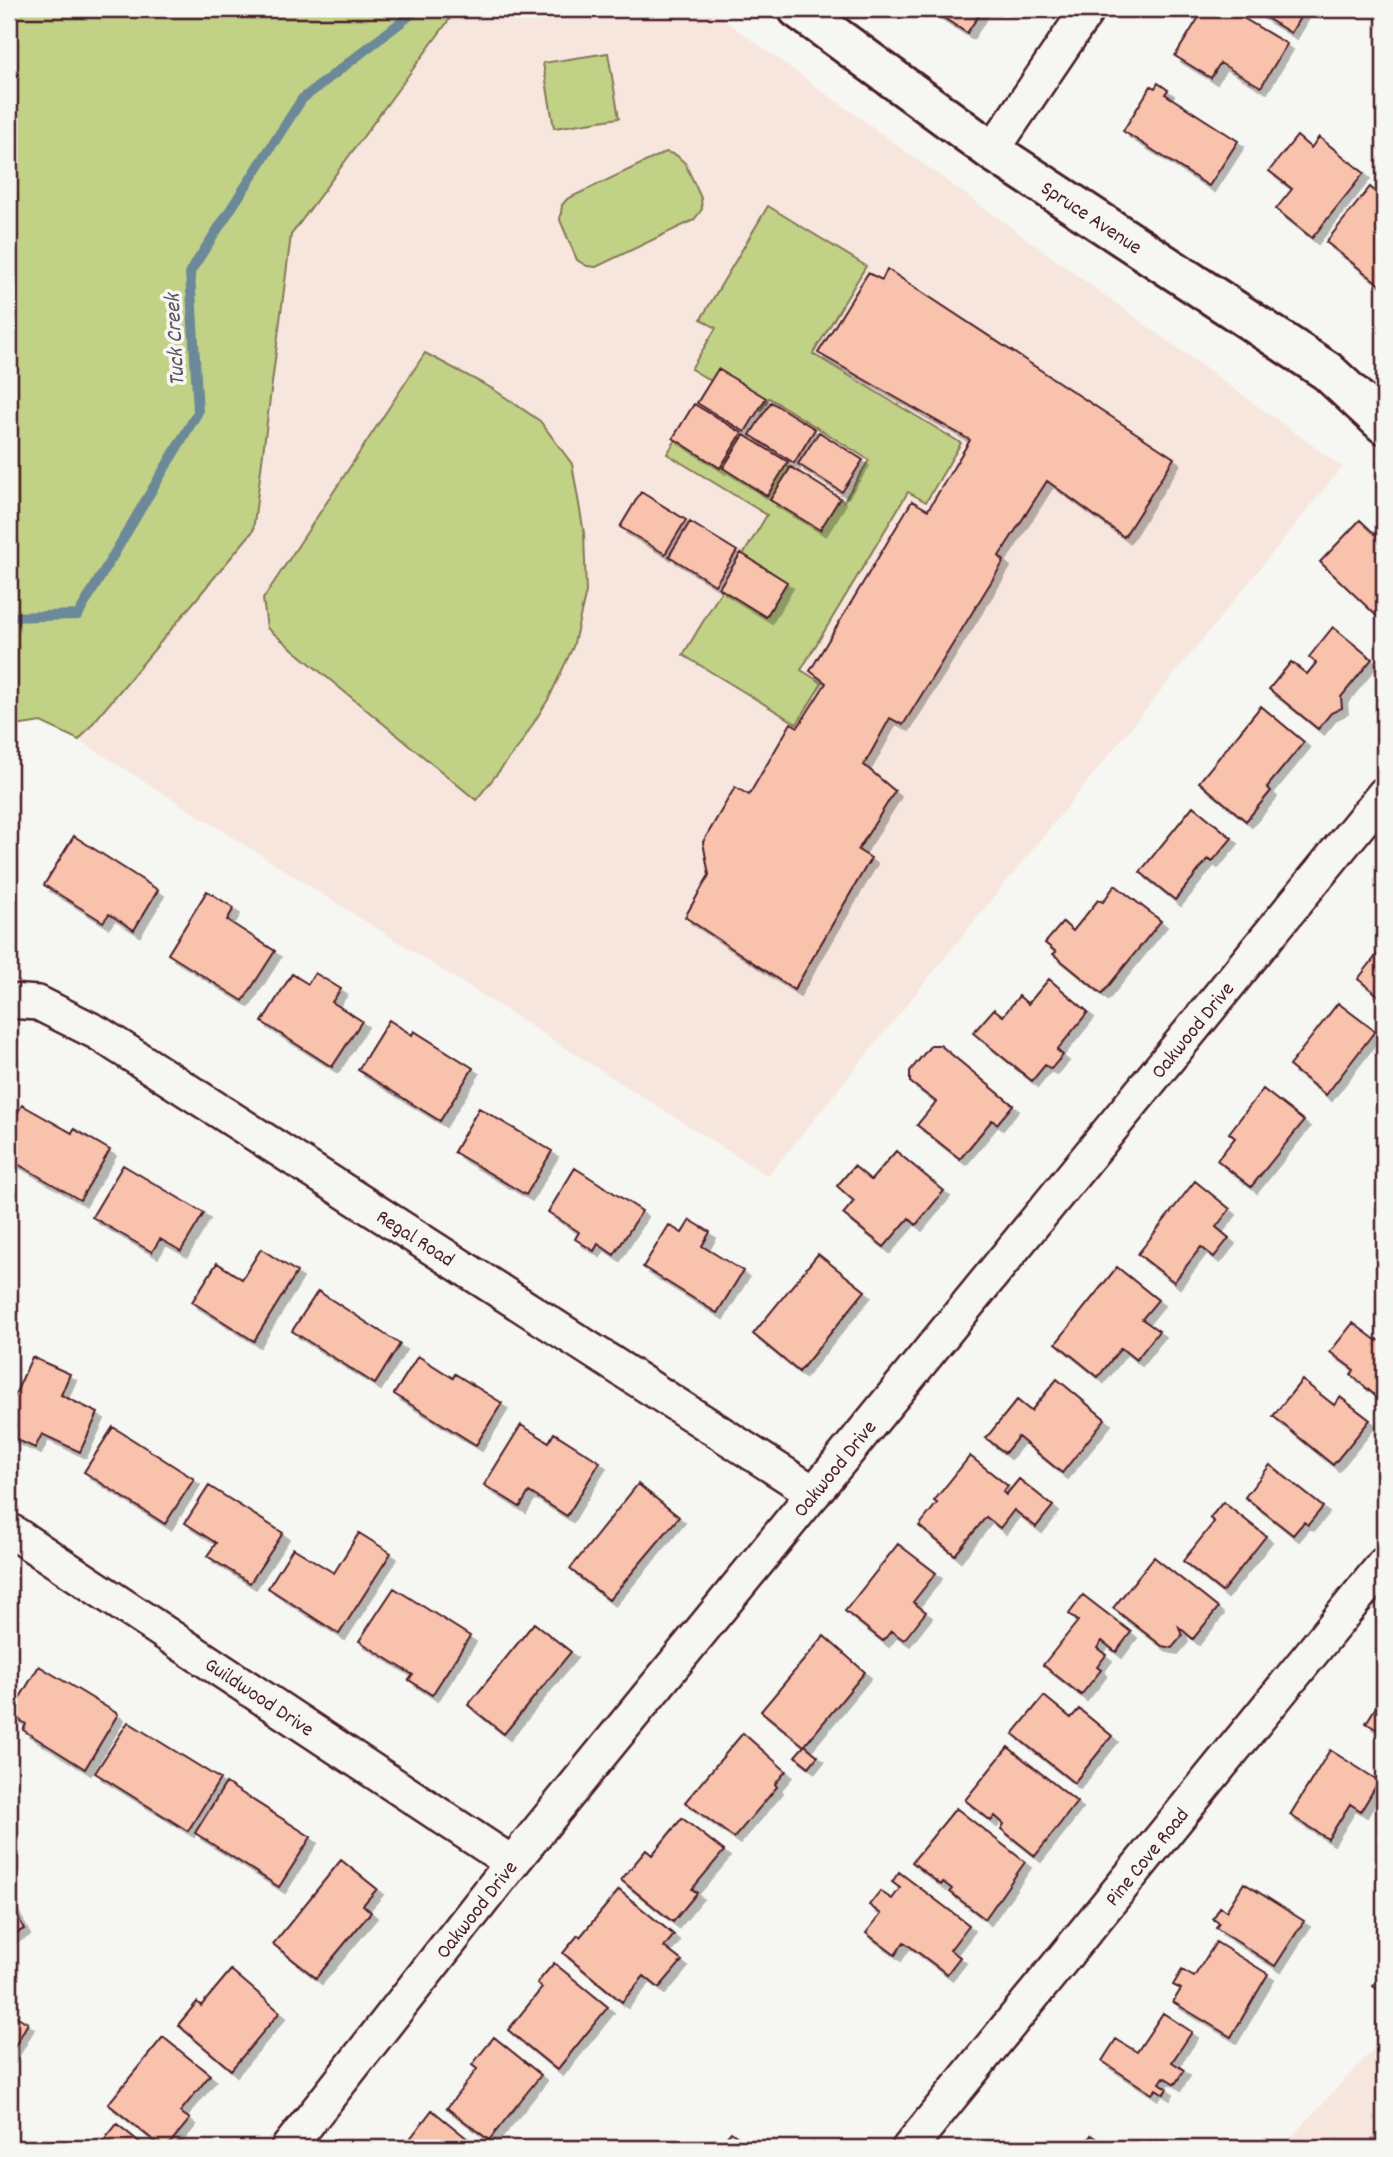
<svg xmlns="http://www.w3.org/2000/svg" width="1393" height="2157" viewBox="0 0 1393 2157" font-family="Dekko,sans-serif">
  <defs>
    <filter id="shadow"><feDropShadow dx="6" dy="6" stdDeviation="0" flood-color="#0004"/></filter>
  </defs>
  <rect width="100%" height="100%" fill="#f6f6f2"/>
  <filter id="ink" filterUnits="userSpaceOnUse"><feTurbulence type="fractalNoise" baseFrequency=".0143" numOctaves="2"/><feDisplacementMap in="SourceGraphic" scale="14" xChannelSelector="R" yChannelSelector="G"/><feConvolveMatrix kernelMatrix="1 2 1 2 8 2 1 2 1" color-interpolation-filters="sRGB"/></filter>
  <g filter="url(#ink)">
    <path fill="#f7e6dd" d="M457,9h252l633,458 -574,709 -689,-436 174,-209 38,-296z
      M1384,2038v110h-103z"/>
    <path fill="#c1d287" stroke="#867859" stroke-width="2" d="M9,9h448l-166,226 -38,296 -174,209 -38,-18 -32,5z
      M608,53l11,65 -65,10 -11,-65z
      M666,152l10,3 9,8 16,35 1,11 -8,11 -98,47 -9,-1 -10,-6 -17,-40 2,-15 5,-6z
      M768,206l98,60 -53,88 148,89 -35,59 -18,-10 -107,178 21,13 -25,41 -114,-69 84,-140 -100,-61 28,-44 149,91 25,-41 -100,-62 -8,13 -70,-42 25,-41 -15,-9z
      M425,353l68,36 47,32 32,43 12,69 2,59 -13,55 -24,51 -29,47 -44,55 -209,-172 -4,-29z"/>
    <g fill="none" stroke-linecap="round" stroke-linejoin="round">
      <path stroke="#6c8999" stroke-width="10" d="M9,617l69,-2 120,-203 -8,-140 112,-173 116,-90"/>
    </g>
    <path fill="#f9c2ac" stroke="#4a1f2b" stroke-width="2" filter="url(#shadow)" d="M930,9h53l-16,24z
      M1204,9h24l59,35 -26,43 -41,-24 -9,15 -36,-22z
      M1252,9h53l-14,24z
      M1158,83l10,7 -3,4 73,47 -29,45 -86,-55 28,-45 4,2z
      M1297,136l14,12 8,-11 45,36 -52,65 -36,-29 16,-20 -23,-18z
      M1370,187l14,12v89l-58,-46z
      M887,269l287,189 -50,79 -77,-56 -48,75 5,5 -101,164 -13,-7 -26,47 31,26 -37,59 13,8 -77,132 -109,-73 24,-42 -6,-33 32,-55 14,8 42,-72 7,4 28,-44 -16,-12 102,-170 16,9 42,-70 -152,-87 50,-80 14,7z
      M718,369l48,29 -21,34 -48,-29z
      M771,402l44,27 -21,34 -44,-28z
      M694,404l48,29 -22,35 -47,-30z
      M819,432l44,28 -21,32 -44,-28z
      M744,435l44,27 -21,34 -44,-28z
      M791,467l49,31 -20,32 -50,-30z
      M641,492l45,28 -21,34 -45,-27z
      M1360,520l24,23v80l-64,-61z
      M690,522l47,29 -22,34 -46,-29z
      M741,553l46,29 -21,35 -47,-29z
      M1333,627l39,32 -31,38 1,11 -11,5 -13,16 -49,-40 22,-27 16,12 9,-11 -7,-6z
      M1261,706l43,36 -37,45 4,4 -25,30 -47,-39z
      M1193,806l39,32 -20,24 -4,-3 -33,41 -35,-28z
      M74,836l84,54 -24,40 -25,-16 -6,8 -59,-37z
      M1115,885l46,36 -59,73 -49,-40 3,-2 -11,-9 18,-21 10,9 25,-31 5,2z
      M207,891l27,17 -7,12 48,31 -32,50 -75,-47z
      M1384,946v54l-26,-21z
      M315,973l26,16 -9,13 30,19 -30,46 -70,-45 30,-48 16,10z
      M1049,979l39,33 -31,38 6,5 -12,14 -6,-4 -13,16 -59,-48 21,-24 9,7 16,-20 9,8z
      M1338,1003l37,28 -49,64 -37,-29z
      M389,1020l23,15 2,-4 59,37 -33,53 -82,-51z
      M931,1045h9l73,60 -16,19 -5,-4 -32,39 -43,-34 19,-23 -26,-20v-11z
      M1263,1089l41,32 -53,66 -34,-27 18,-22 -6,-5z
      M22,1105l50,28 2,-4 36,21 -30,50 -71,-41v-32z
      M479,1108l73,43 -26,44 -72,-43z
      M896,1151l48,40 -28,34 -7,-7 -25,29 -41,-33 11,-13 -17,-15 17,-20 17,14z
      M123,1165l81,48 -23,38 -21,-12 -8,13 -60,-35z
      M575,1168l67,43 -28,44 -16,-11 -4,7 -19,-12 4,-7 -31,-20z
      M1195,1181l35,28 -14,18 13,11 -15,19 -13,-10 -27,35 -36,-28z
      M690,1220l20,12 -8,14 41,25 -26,42 -74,-46 26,-42 13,8z
      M261,1249l36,23 -43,69 -62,-39 25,-39 25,16z
      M818,1254l47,37 -66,81 -46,-38z
      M1117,1267l41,33 -16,19 17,12 -23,29 -15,-12 -23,29 -42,-34z
      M318,1291l82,53 -25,40 -83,-53z
      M1353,1323l24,18 1,-2 6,5v59l-33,-28 3,-5 -24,-18z
      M418,1356l35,22 2,-4 47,29 -26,42 -82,-51z
      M32,1357l38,17 -9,21 37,18 -18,39 -38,-18 -7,14 -26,-12v-28z
      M1057,1379l48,40 -43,54 -44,-36 -13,16 -19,-15 31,-38 14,11z
      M1302,1380l32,25 6,-8 30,23 -37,45 -60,-49z
      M521,1425l28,17 5,-9 46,29 -33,54 -38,-24 -9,15 -36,-22z
      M113,1427l81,52 -29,45 -81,-52z
      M970,1456l38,30 -5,6 3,3 13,-16 34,27 -17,21 -22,-17 -14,18 -14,-11 -31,38 -36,-29 18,-23 -3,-2z
      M1270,1465l53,42 -15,18 -4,-3 -11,13 -48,-38z
      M638,1484l41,33 -70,83 -39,-31z
      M209,1486l74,47 -33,50 -43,-27 9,-13 -31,-20z
      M1223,1502l43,34 -44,56 -39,-31 31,-39 -4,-4z
      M359,1533l32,20 -52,81 -71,-46 25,-40 41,25z
      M898,1544l38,29 -23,29 13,10 -22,28 -13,-9 -8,10 -38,-30z
      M1154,1557l64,51 -25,31 -14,-12 3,9 -10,12 -10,-2 -49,-38z
      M394,1588l76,48 -38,59 -23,-15 4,-5 -54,-34z
      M1083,1595l48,37 -15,20 -14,-11 -5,7 9,7 -9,12 4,3 -20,25 -38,-30 35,-44 -9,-7z
      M534,1623l37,29 -67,82 -36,-29z
      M824,1636l41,36 -60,73 13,11 -9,11 -14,-11 9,-10 -43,-35z
      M39,1666l79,48 -33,55 -62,-39 3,-6 -16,-10z
      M1384,1694v40l-18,-11z
      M1044,1696l27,22 8,-9 33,27 -38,47 -61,-49z
      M128,1722l92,57 -32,52 -93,-58z
      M743,1733l43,38 -11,13 2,3 -43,51 -49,-36z
      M1008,1747l69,55 -42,54 -34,-27 3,-5 -9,-8 -4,5 -26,-21z
      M1330,1750l49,31 -18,30 -11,-7 -22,35 -38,-24z
      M226,1783l85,54 -32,50 -84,-54z
      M956,1808l69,54 -40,57 -35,-27 2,-3 -9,-7 -2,3 -29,-23z
      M682,1818l42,33 -32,38 5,4 -24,29 -52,-42 25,-30 6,5z
      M341,1860l36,29 -14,16 8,7 -55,66 -43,-34z
      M899,1872l70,53 -19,25 10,7 -13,17 -43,-32 -9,13 -29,-22 15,-19 -12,-9 11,-14 12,8 8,-11 -8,-6z
      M1244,1883l60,38 -29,45 -59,-38 3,-5 -6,-4 7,-12 6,4z
      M619,1890l55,45 -10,12 18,14 -23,27 -15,-12 -22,26 -59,-49 15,-18 2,2z
      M9,1899l15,30 -15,8z
      M1216,1942l52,32 -37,63 -58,-35 8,-13 -8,-4 9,-15 12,7z
      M554,1963l54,44 -51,63 -49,-40 34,-42 -5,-5z
      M1384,1968v26l-11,-8z
      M231,1970l49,42 -49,58 -53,-45 19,-23 4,4z
      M9,2012l19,11 -19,34z
      M1163,2013l29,19 -20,30 12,8 -9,14 -11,-7 -4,6 7,5 -3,6 -8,-5 -4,5 -50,-33 14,-22 21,13z
      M163,2037l47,38 -30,37 10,7 -24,29h-3l-55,-44z
      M494,2037l47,38 -52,65 -42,-32 30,-39 -5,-4z
      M432,2110l47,38h-76z
      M117,2124l30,24h-49z
      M731,2132l21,16h-35z
      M1091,2135l21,13h-29z"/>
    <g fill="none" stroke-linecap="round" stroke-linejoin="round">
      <defs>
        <g id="street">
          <path d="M992,151l96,-142"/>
          <path id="s1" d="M9,1001l29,2 60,30 716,460"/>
          <path id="s2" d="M9,1530l503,333"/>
          <path id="s3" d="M288,2148l224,-285 872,-1069"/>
          <path id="s4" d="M909,2148l475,-584"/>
        </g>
        <g id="secondary">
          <path id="s5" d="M798,9l194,142 335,220 57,53"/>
        </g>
      </defs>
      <use href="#street" stroke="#4a1f2b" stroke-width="38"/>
      <use href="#secondary" stroke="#4a1f2b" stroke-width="44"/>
      <use href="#street" stroke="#f6f6f2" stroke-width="33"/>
      <use href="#secondary" stroke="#f6f6f2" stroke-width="38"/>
    </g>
  </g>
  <g text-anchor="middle" stroke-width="7" stroke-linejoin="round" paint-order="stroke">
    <g font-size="21" fill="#4a1f2b" stroke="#f6f6f2">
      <text dy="7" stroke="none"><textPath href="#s5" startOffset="360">Spruce Avenue</textPath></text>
      <text dy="7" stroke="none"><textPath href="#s3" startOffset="1438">Oakwood Drive</textPath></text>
      <text dy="7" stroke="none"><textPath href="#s1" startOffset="474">Regal Road</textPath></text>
      <text dy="7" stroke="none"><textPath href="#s3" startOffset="872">Oakwood Drive</textPath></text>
      <text dy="7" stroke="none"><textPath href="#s2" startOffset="301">Guildwood Drive</textPath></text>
      <text dy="7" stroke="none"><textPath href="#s4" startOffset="376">Pine Cove Road</textPath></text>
      <text dy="7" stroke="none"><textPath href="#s3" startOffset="304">Oakwood Drive</textPath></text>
    </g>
    <g font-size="23" font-style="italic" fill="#5b5462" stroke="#f6f6f2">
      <text transform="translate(173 340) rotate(-93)" y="8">Tuck Creek</text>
    </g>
  </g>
  <rect width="1393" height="2157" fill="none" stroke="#f6f6f2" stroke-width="35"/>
  <rect x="18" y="18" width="1358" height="2122" fill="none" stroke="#4a1f2b" stroke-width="2.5" filter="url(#ink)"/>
</svg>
